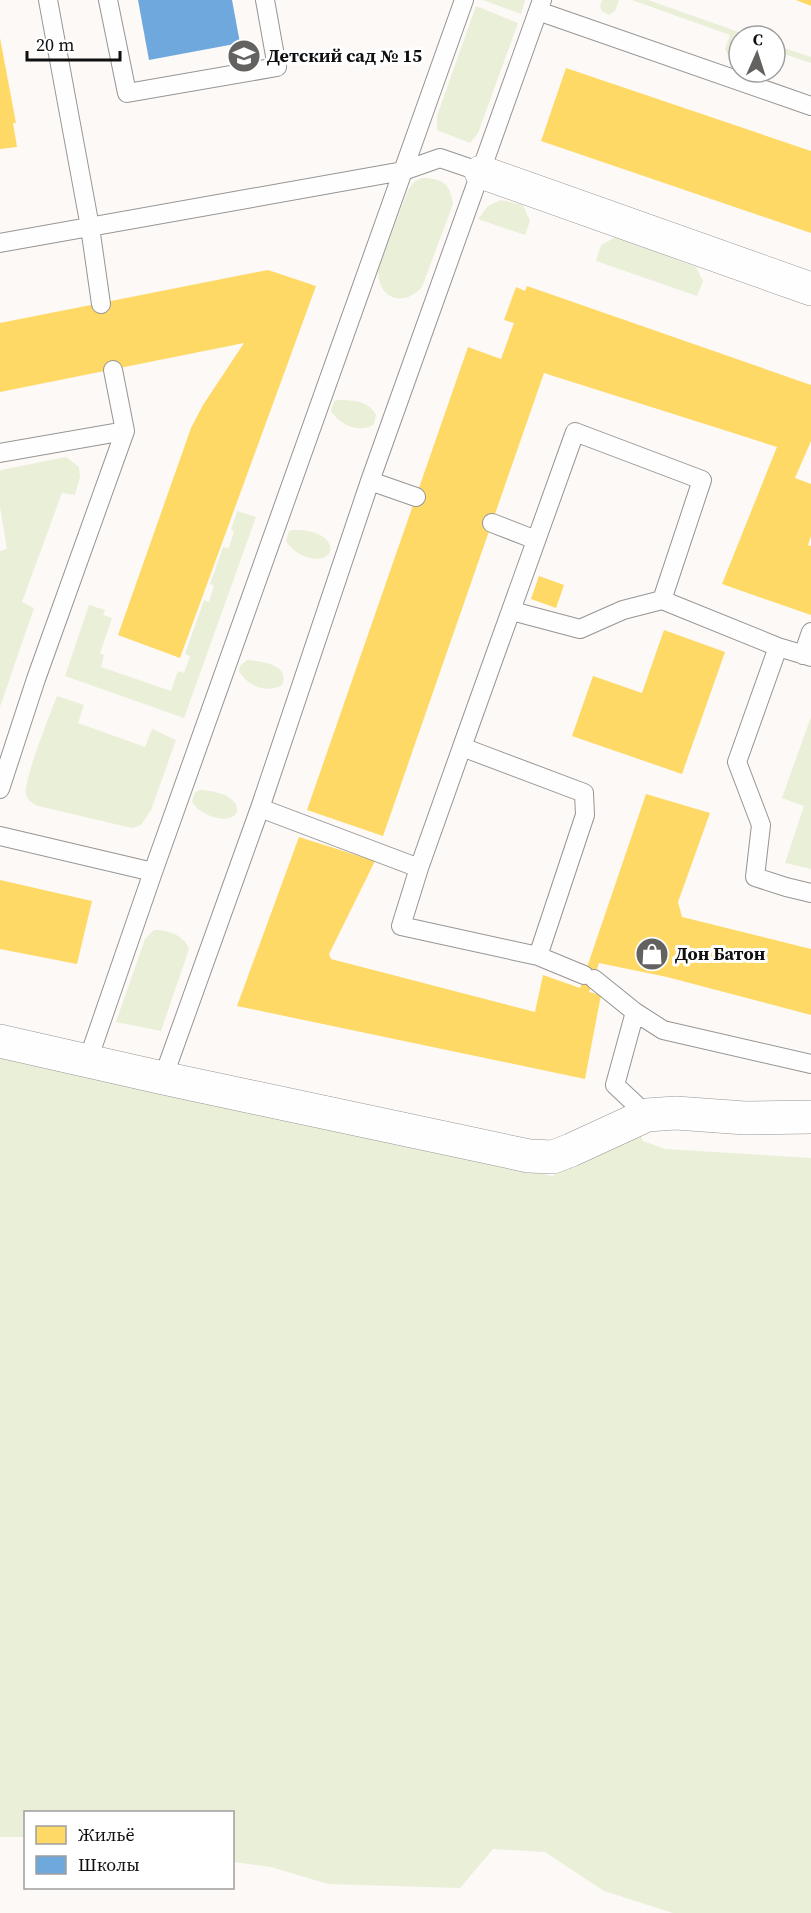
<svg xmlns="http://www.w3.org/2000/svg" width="811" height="1913" viewBox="0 0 811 1913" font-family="'Source Serif 4',serif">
  <rect width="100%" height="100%" fill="#fcf9f6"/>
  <path fill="#eaefd8" d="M483,0h42l-4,14z
    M602,0h17l-4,11 -6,4 -7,-4 -2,-5z
    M632,0h16l102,36h-11v25l-9,-1 -5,-11 5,-14z
    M476,6l42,17 -40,110 -8,10 -33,-13v-14z
    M775,45l36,12v6l-36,-12z
    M422,178c20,0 29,6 31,26l-31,83c-19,21 -44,12 -44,-17l30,-80 7,-9z
    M501,200l22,5 7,16 -5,14 -47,-16 10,-13z
    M616,237l80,30 7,14 -6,15 -101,-35 5,-16z
    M339,400c14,0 30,1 37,15l-2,9c-13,10 -35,1 -43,-13l3,-10z
    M66,457l13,10 1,10 -5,18 -13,-2 -40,109 12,6 -34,99v-156l7,-2 -7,-42v-35l1,-2z
    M237,511l19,6 -72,201 -119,-42 24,-71 16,5 -2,5 9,3 -12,35 4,2 -3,12 70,24 7,-20 6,2 6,-17 -5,-2 19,-54 5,2 5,-16 -4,-2 13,-37 6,1 5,-17 -3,-1z
    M293,530c49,-2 47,40 11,26 -7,-3 -14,-8 -18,-15l3,-10z
    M247,660c13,1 44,4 35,25 -14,9 -35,1 -43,-14l1,-5z
    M57,696l27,9 -6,18 67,24 7,-18 24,11 -25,70 -10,15 -9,3 -94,-22c-6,-3 -11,-6 -12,-12 -3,-13 25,-82 31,-98z
    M811,717v152l-26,-6 19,-57 -22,-8z
    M200,790c55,3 42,42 6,24 -6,-3 -11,-7 -14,-13l3,-9z
    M154,930c14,0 30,5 35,19l-28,82 -45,-9 29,-83z
    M0,1055l552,121 86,-48 5,13 22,8 146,9v755h-138l-69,-22 -59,-39 -52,-3 -33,39 -132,-4 -57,-17 -38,-5 -1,-50h-206l-1,25h-25z"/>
  <path fill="#ffd966" d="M796,0h15v6z
    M0,38l16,85h-3l4,24 -17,2z
    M566,68l245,83v82l-270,-92z
    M268,270l48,16 -136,372 -62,-23 73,-207 12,-23 41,-62 -244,49v-69z
    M527,286l284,99v56l-16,37 16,6v52l-3,9 3,1v69l-89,-31 55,-137 -233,-74 -161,463 -76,-26 161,-463 33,12 13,-36 -10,-3 12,-33 9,4z
    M539,576l25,9 -8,23 -25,-9z
    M664,630l61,22 -43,122 -110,-38 21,-60 49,17z
    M646,794l64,19 -32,89 4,15 129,32v66l-144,-38 -68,-14 -10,29 12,3 -16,84 -348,-73 62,-169 76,24 -46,93 2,5 204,53 8,-37 37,13z
    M0,880l92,21 -15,63 -77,-15z"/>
  <path fill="#6fa8dc" d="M138,0h94l8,43 -91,17z"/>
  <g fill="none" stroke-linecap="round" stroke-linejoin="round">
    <defs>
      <path id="lane" d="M48,0l42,227 11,77
        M108,0l19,93 150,-26 -12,-67
        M538,11l273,95
        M0,243l403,-72 37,-13 41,14
        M113,370l12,61
        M0,453l125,-22 -89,248 -36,110
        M370,481l46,16
        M492,523l44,17
        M512,611l68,18 43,-19 39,-10
        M778,647l-41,115 24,63 -6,52 31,10 25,6
        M803,655l8,-23
        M462,747l-43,121 -18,58 137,30 47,-141 -1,-22 -122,-46 113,-315 127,48 -40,120 116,47 33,10
        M260,808l159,60
        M0,836l153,36
        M538,956l46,19
        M594,979l41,33
        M88,1060l65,-188 311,-872
        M163,1078l97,-270 110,-327 172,-481
        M647,1115l-32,-30 20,-73 28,18 148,34"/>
      <path id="street" d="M481,172l330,117
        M0,1041l163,37 366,78 24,1 18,-7 76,-35 29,-2 69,5 66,-1"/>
    </defs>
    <use href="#lane" stroke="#969594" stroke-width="20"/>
    <use href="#street" stroke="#969594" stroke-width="34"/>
    <use href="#lane" stroke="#fffefe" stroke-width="18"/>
    <use href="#street" stroke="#fffefe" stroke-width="33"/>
  </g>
  <defs>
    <symbol id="school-disc" viewBox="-11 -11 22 22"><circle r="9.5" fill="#636260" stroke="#fff"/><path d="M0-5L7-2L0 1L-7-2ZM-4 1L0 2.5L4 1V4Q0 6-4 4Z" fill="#fff"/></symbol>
    <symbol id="shop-disc" viewBox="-11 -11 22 22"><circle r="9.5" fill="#636260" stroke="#fff"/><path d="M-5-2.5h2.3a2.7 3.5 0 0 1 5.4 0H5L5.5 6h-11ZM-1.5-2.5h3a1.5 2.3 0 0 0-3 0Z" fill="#fff"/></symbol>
  </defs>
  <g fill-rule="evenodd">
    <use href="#school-disc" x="225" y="37" width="38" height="38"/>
    <use href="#shop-disc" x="633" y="935" width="38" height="38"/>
  </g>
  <g text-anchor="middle" stroke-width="6" stroke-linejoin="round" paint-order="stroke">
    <g font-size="18" font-weight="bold" fill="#101010" stroke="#fff" text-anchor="start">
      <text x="267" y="62">Детский сад № 15</text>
      <text x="675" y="960">Дон Батон</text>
    </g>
  </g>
  <rect x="24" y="1811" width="210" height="78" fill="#ffffff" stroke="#9f9f9f" stroke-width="1.5"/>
  <rect x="36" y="1826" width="30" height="18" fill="#ffd966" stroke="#9f9f9f" stroke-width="1.5"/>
  <text x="78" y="1841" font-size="18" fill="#101010">Жильё</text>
  <rect x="36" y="1856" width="30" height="18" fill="#6fa8dc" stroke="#9f9f9f" stroke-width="1.5"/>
  <text x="78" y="1871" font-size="18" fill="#101010">Школы</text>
  <g transform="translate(757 54) rotate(3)"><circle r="28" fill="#ffffff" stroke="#9f9f9f" stroke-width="1.5"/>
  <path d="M0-4.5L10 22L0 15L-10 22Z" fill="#636260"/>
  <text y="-9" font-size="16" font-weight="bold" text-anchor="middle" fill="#101010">С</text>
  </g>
  <path d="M27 51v9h93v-9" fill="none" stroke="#101010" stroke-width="3"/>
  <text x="36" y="51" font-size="18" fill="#101010" stroke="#ffffff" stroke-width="4.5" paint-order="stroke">20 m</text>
</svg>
